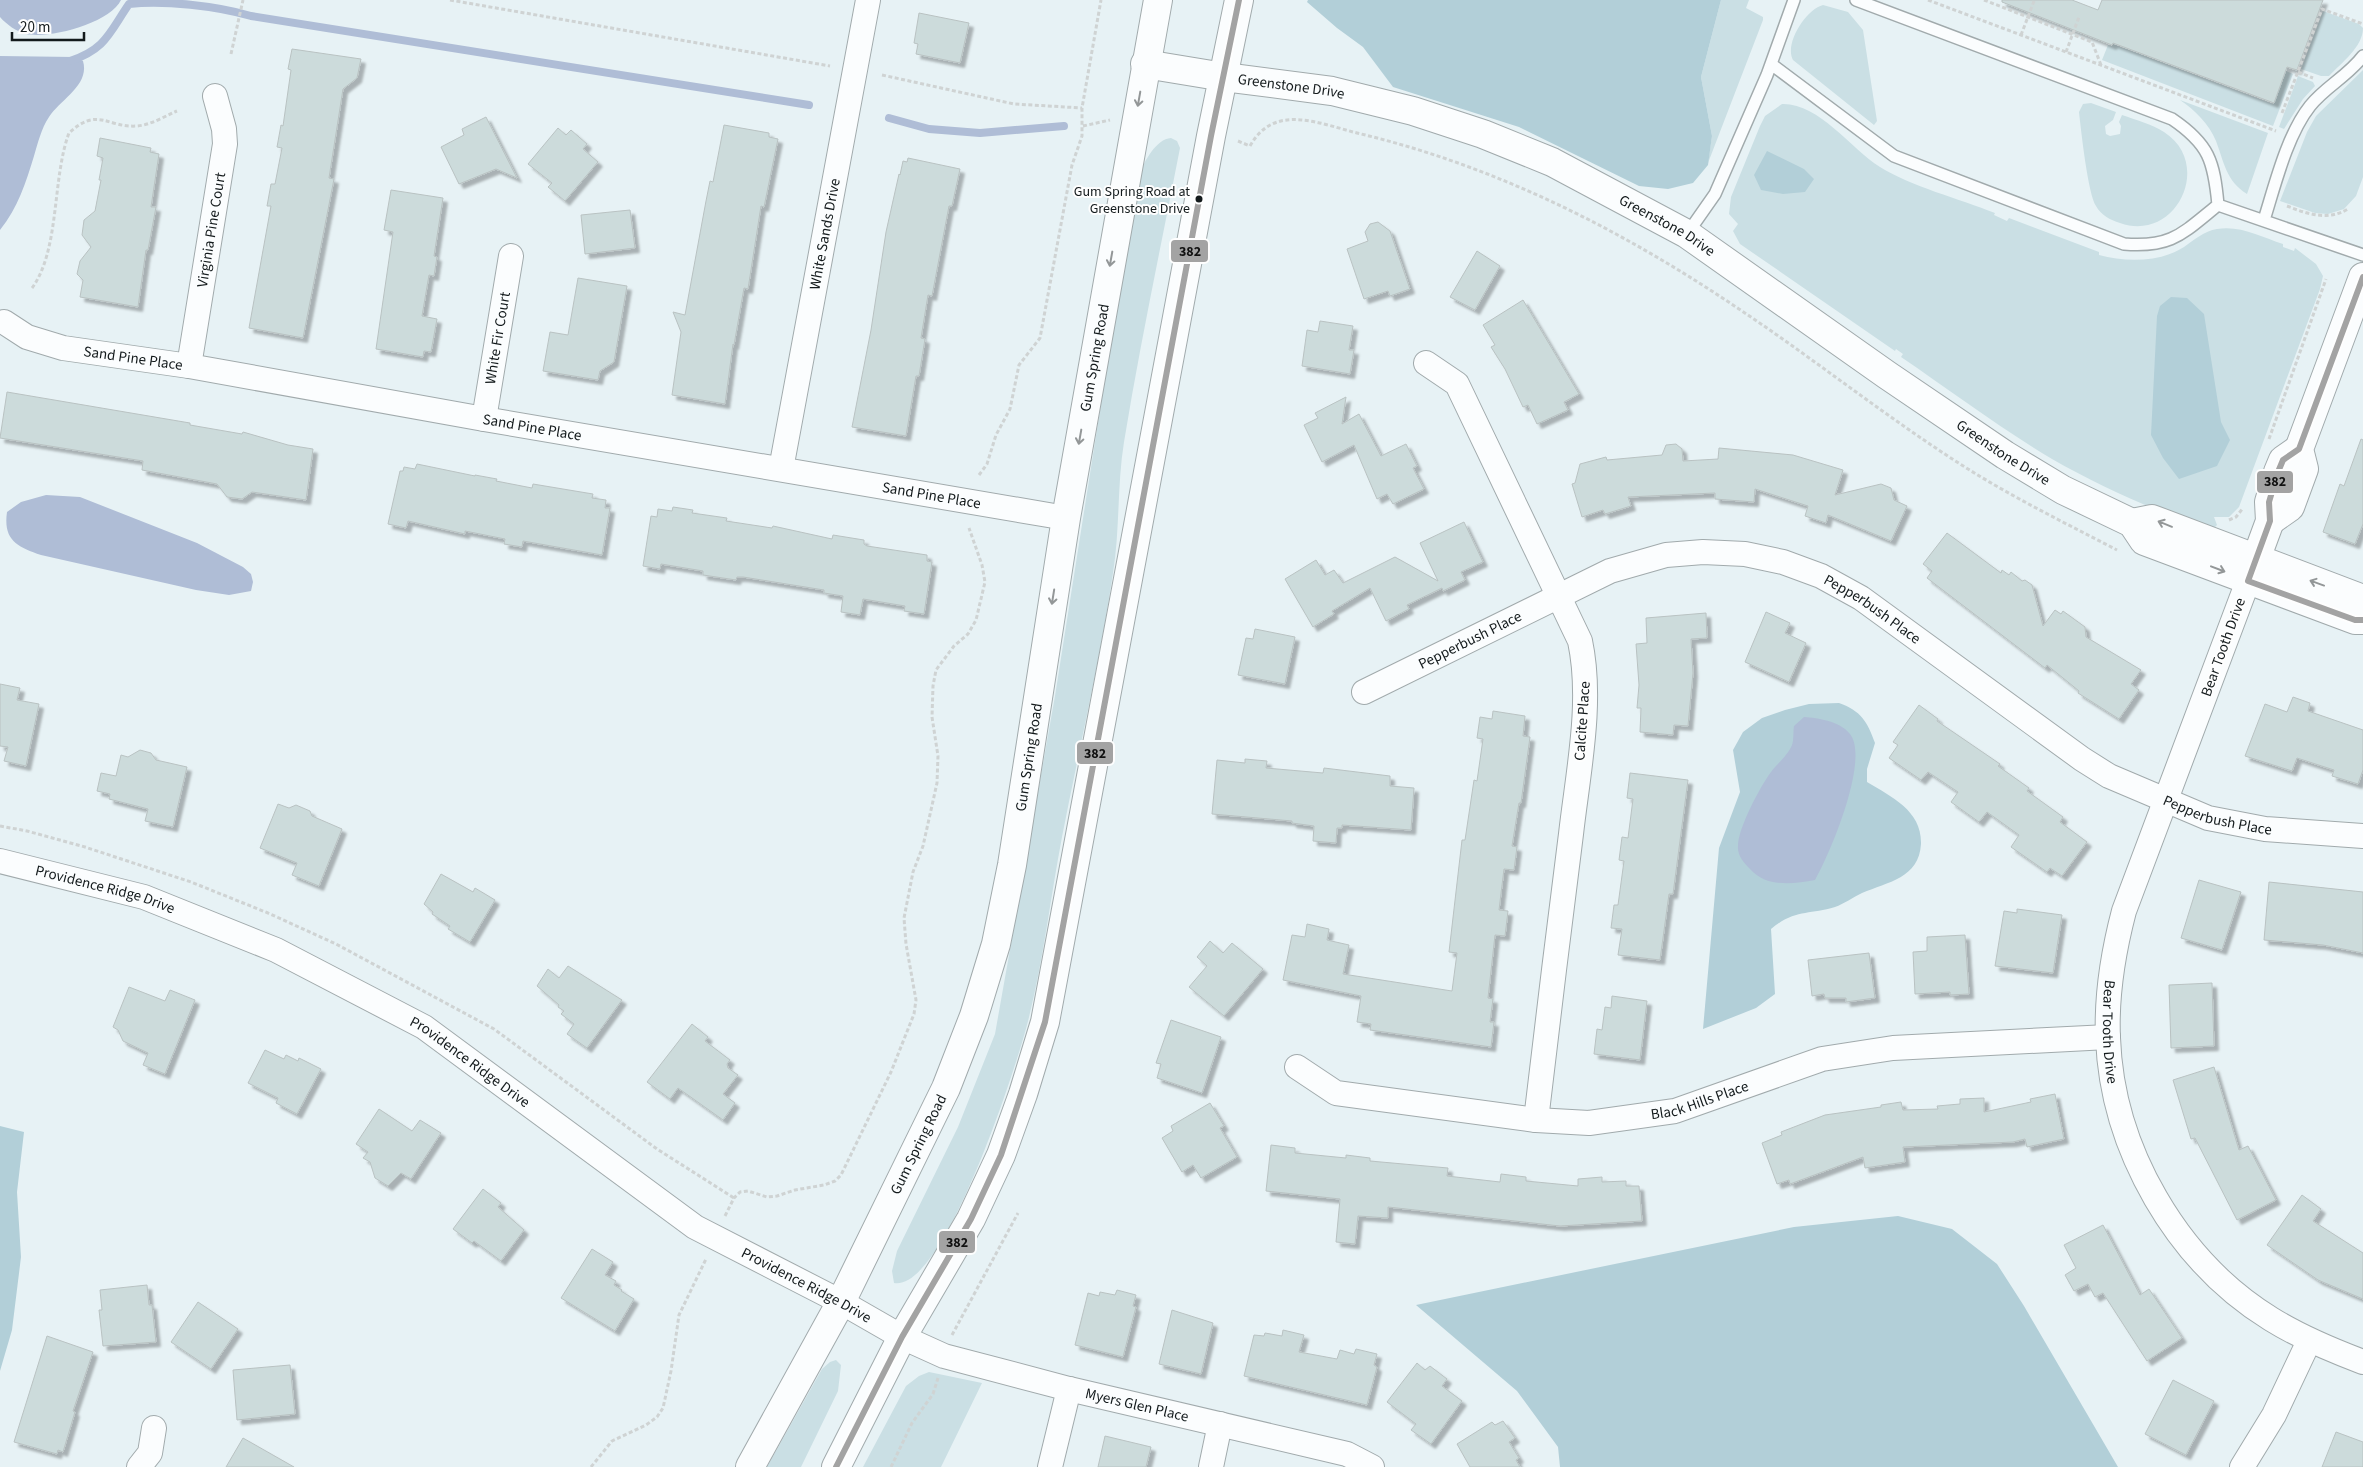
<svg xmlns="http://www.w3.org/2000/svg" width="2363" height="1467" viewBox="0 0 2363 1467" font-family="'Source Sans 3',sans-serif">
  <defs>
    <filter id="shadow"><feDropShadow dx="4.5" dy="4.5" stdDeviation="1" flood-color="#0004"/></filter>
  </defs>
  <rect width="100%" height="100%" fill="#e7f2f5"/>
  <path fill="#cadfe4" d="M1721,0h28l-3,8 17,9v3l-55,143 4,-27 -11,-59z
    M1823,5l25,7 15,18 14,91 -3,4 -81,-65c-9,-16 13,-51 30,-55z
    M2323,11l36,13 4,4c0,19 -22,35 -34,48h-8l-20,-7z
    M2113,44l160,60 13,-33 7,3 -20,52 -171,-66 6,-15 4,1z
    M2363,70v107l-7,19 -12,13 -16,5 -13,-1 -35,-12 27,-69 9,-16z
    M2298,76l15,6 2,4 -12,13 -19,30 -5,-2z
    M2180,100l88,33 -21,61c-21,-13 -23,-32 -31,-53 -7,-17 -21,-31 -36,-41z
    M2091,103l25,9 -3,8 -8,6 1,8 4,2 10,-2 1,-8 -2,-4 3,-7c14,5 30,9 42,17 50,32 12,111 -44,91 -10,-3 -19,-8 -24,-17 -8,-12 -15,-76 -17,-94l4,-8z
    M1782,104c37,-1 68,44 98,63 30,19 80,32 115,46l-1,2 13,6 2,-3 90,34v3c26,7 60,8 85,-8 10,-7 20,-16 33,-18 23,-4 45,8 66,15v3l11,4 1,-3 21,16 7,12 -3,13 -81,218 -10,10h-15l3,8 -6,6c-55,-20 -108,-43 -159,-72 -52,-31 -101,-68 -151,-102l2,-3 -7,-5 -1,2 -155,-107 -7,-13 5,-7 -9,-10 2,-17 29,-71 5,-10z
    M1171,138l6,3 3,7c-19,98 -40,196 -56,294 -7,43 -4,88 -11,131 -13,88 -34,176 -51,264 -12,63 -19,127 -35,188 -11,42 -83,267 -133,258l-2,-12 5,-20 61,-124 37,-93 60,-338 46,-292 -1,-16 39,-214c6,-13 17,-35 32,-36z
    M836,1360l5,5 -3,26 -37,76h-34l55,-98 8,-7z
    M929,1372l53,11 -41,84h-78l43,-81 13,-10z"/>
  <path fill="#b2cfd8" d="M1308,0h413l-20,77 11,59 -4,29 -15,18 -25,6 -29,-3 -120,-59 -126,-40 -30,-40 -26,-19 -30,-26z
    M1767,151l37,18 10,10 -9,13 -22,2 -22,-4 -7,-15z
    M2171,297l16,1 17,16 17,108 9,18 -13,26 -38,13 -16,-21 -12,-23 6,-119 3,-10z
    M1839,703c22,8 28,18 36,40l-8,26v13c25,15 55,29 54,62 -2,34 -33,38 -59,49 -9,4 -18,11 -27,14 -26,8 -40,2 -64,22l4,65 -19,14 -53,21 16,-181 21,-56 -7,-42 10,-18 19,-14 23,-8 24,-6z
    M0,1126l24,6 -7,60 4,65 -9,73 -12,41z
    M1898,1216l54,13 45,35 27,42 94,161h-558l-2,-20 -41,-56 -101,-86 378,-78z"/>
  <path fill="#afbdd6" d="M0,0h121c-11,23 -71,39 -95,34 -10,-3 -19,-9 -26,-17z
    M0,56l74,1 9,4c7,24 -22,38 -34,56 -8,12 -11,26 -15,39 -8,26 -16,52 -34,74z
    M46,495l34,2 117,46 46,24 8,7 2,8 -2,9 -22,4 -33,-5 -155,-35c-24,-8 -38,-15 -34,-43l14,-10z
    M1804,717c14,1 36,4 46,17 20,25 -20,120 -35,146 -22,4 -48,8 -65,-11 -6,-6 -13,-14 -12,-23 0,-18 22,-59 33,-74 6,-8 17,-17 21,-27 2,-5 1,-14 2,-19z"/>
  <g fill="none" stroke-linecap="round" stroke-linejoin="round">
    <path stroke="#afbdd6" stroke-width="8" d="M70,61c36,-12 39,-28 59,-57 35,-4 88,2 122,12l558,89
      M889,118l40,11 51,4 84,-7"/>
  </g>
  <path fill="#ccdbdb" stroke="#b9c2c2" filter="url(#shadow)" d="M2002,0h70l26,10 4,-10h221l-26,70 -10,-3 -13,36 -161,-60 -1,2 -110,-43z
    M919,13l50,10 -9,40 -44,-9 2,-10 -4,-1z
    M292,49l69,10 -4,19 -14,11 -14,89 5,1 -31,159 -54,-10 22,-122h-4l4,-22h4l7,-36 -5,-1 4,-22 2,1 8,-56 -3,-1z
    M486,117l31,61 -21,-9 -37,15 -18,-37 23,-12 -2,-6z
    M724,125l45,8v4l9,2 -14,68 -3,-1 -13,83 -4,-1 -10,57 -1,-1 -8,60 -53,-9 9,-63 -8,-20 12,3 21,-114 4,-20 3,1z
    M558,128l8,7 5,-5 16,14 -4,5 15,13 -33,39 -17,-14 4,-4 -24,-19z
    M100,138l51,10 -1,4 9,2 -8,53h5l-8,43h-2l-8,57 -58,-10 3,-17 -6,-6 3,-13 11,-14 -9,-12 2,-15 11,-9 6,-31h-2l4,-22 -6,-2z
    M908,158l52,11 -8,37h-3l-17,90 -4,-1 -7,43 4,1 -6,37h-3l-10,60 -54,-9 19,-97 15,-98 13,-58 1,1 3,-14 4,1z
    M391,190l52,8 -9,58 3,1 -3,19 -5,-1 -7,41 15,3 -6,33 -7,-1 -1,6 -47,-8 17,-117 -9,-2z
    M630,210l5,38 -50,6 -4,-39z
    M1378,222l12,9 20,58 -20,7 -2,-5 -24,8 -17,-50 21,-8 -3,-9 5,-8z
    M1477,251l23,15 -25,44 -25,-13z
    M578,278l49,8 -13,76 -14,9 -2,9 -55,-9 7,-39 18,3z
    M1523,300l56,94 -15,8 4,8 -31,14 -9,-19 -5,2 -18,-38 -14,-22 4,-2 -12,-20z
    M1320,321l33,5 -4,24h5l-4,24 -48,-8 5,-36 11,2z
    M7,392l183,31v2l52,9 1,-2 45,13 25,4 -7,51 -54,-8 -10,7 -15,-2 -10,-13 -75,-14 1,-9 -143,-23z
    M1346,397l-4,27 17,-10 22,42 25,-12 11,22 -4,2 11,21 -31,15 -6,-10 -10,5 -23,-54 -32,17 -18,-37 14,-7 -3,-5z
    M2361,439l2,1v84l-8,20 -32,-12 17,-48 4,2z
    M1676,444l6,5 1,12 35,-2 1,-11 74,7 50,15 -8,25 46,-11 10,4 3,12 13,6 -16,35 -63,-26 -2,8 -21,-7 3,-10 -53,-17 -1,13 -39,-3v-6l-87,4 3,9 -26,8 -2,-4 -21,7 -10,-33 3,-1 5,-19 26,-7 1,3 55,-5 4,-10z
    M417,464l58,12v-1l22,4 -1,2 36,7 1,-4 60,10 -1,4 14,2 -1,8h5l-8,47 -79,-14 -1,6 -18,-3 1,-5 -40,-8v3l-57,-13 -2,7 -18,-4 12,-53h3l1,-4 11,2z
    M673,507l20,3 -1,3 35,5 -1,3 46,7 1,-2 59,13 1,-4 31,5v4l3,2 60,9v6l5,1 -8,52 -20,-3 1,-5 -42,-7 -3,16 -19,-3 2,-16 -19,-3v-3l-81,-13h-6l-1,3 -33,-5v-4l-42,-7 -1,5 -17,-3 8,-50 6,1 1,-8 14,2z
    M1464,522l19,40 -22,10 4,8 -22,11 -1,-3 -35,17 2,4 -23,12 -16,-33 -38,23 2,3 -21,13 -28,-48 31,-19 9,15 9,-5 9,13 52,-26 43,24 -18,-38z
    M1947,533l54,40 1,-3 7,5 2,-3 11,9 3,-1 7,5 11,41 12,-16 6,4 2,-3 22,16 1,10 55,33 -10,14 8,6 -20,29 -41,-26 1,-2 -32,-26 -2,3 -118,-90 5,-7 -9,-7z
    M1766,612l24,11 -5,10 21,10 -17,39 -44,-20z
    M1706,613l1,25 -16,1 2,34 -5,53 -14,-1 -1,10 -33,-3 1,-24h-4l2,-23 -3,-41 11,-1 -1,-25z
    M1255,629l40,8 -10,47 -47,-9 8,-37 7,1z
    M0,684l20,4 -3,12 22,4 -13,62 -22,-5 4,-14 -8,-1z
    M2293,697l17,6 -2,8 55,19v40l-5,14 -26,-8 2,-6 -37,-12 -5,13 -47,-15 20,-52 22,8z
    M1919,705l19,14 -1,2 63,43 -2,2 31,22 -2,3 36,26 -3,5 27,20 -25,34 -12,-8 -3,4 -36,-25 8,-12 -32,-23 -8,10 -28,-20 7,-10 -30,-20 -7,8 -32,-22 9,-13 -5,-3z
    M1493,711l32,5 -2,20 7,1 -9,66h-2l-7,43 5,1 -3,23 -10,-1 -5,41 9,1 -3,25 -10,-1 -7,63 5,1 -3,23h4l-3,25 -121,-17 1,-6 -14,-2 4,-26 -78,-16 9,-45 13,2 2,-13 22,5 -2,11 22,5 -6,29 109,17 5,-38 -8,-1 13,-112h3l9,-60 3,1 6,-42 -6,-1 3,-21 12,2z
    M140,750l11,3 5,7 31,7 -14,60 -28,-6 3,-12 -39,-10 1,-5 -13,-3 4,-18 15,3 5,-21 7,2z
    M1245,759l22,2 -1,7 57,5 1,-5 66,8v10l24,2 -3,42 -69,-5v3h-5l-1,15 -23,-2 1,-15 -22,-3v-2l-80,-7 5,-54 28,3z
    M1630,773l58,7 -15,114h-4l-9,66 -42,-5 4,-26 -11,-1 3,-23h4l6,-44 -5,-1 3,-23 6,1 5,-39 -6,-1z
    M278,804l11,4 7,-3 14,6 2,5 30,13 -23,57 -27,-11 5,-12 -37,-15z
    M441,874l32,18 2,-4 20,12 -25,42 -22,-13 2,-3 -18,-12 1,-2 -9,-8z
    M2199,880l42,12 -19,58 -41,-12z
    M2269,882l94,10v61l-40,-8 -59,-5z
    M2017,909l45,6 -9,58 -58,-7 9,-55 13,2z
    M1965,935l4,59 -19,1v-3l-35,2 -2,-42 14,-1v-14z
    M1210,941l13,12 9,-10 31,26 -39,47 -35,-29 18,-21 -10,-9z
    M1869,953l6,45 -29,4v-4h-21l-1,-4 -12,2 -4,-36z
    M568,966l54,34 -35,48 -20,-14 7,-10 -13,-10 3,-3 -6,-4 1,-2 -22,-19 11,-17 11,9z
    M2212,983l2,63 -43,2 -2,-63z
    M129,987l36,14 5,-11 25,10 -30,74 -22,-9 5,-12 -25,-12 -5,-11 -5,-3z
    M1612,996l35,5 -7,59 -46,-6 3,-25 5,1 3,-23 6,1z
    M1171,1020l50,17 -19,56 -45,-15 4,-14 -5,-1z
    M692,1024l16,13 -3,4 25,19 -3,4 1,4 10,7 -15,19 12,9 -12,17 -45,-32 -8,11 -23,-17z
    M265,1050l19,9 2,-4 12,6 1,-3 22,11 -24,45 -21,-11 2,-5 -30,-15z
    M2214,1067l25,83 9,-4 28,54 -39,20 -42,-82 -4,1 -18,-59z
    M2055,1094l9,45 -37,8 -2,-8 -12,3 -110,5 2,15 -40,6 -2,-11 -73,27 -1,-4 -12,4 -15,-41 20,-8 -1,-3 44,-17 56,-8v-2l20,-3 2,8 35,-1 -1,-3 23,-2v-5l24,-1v14l47,-10 -1,-3z
    M1210,1103l14,23 -4,2 17,29 -36,21 -8,-13 -11,7 -20,-34 11,-7 -2,-5z
    M379,1109l33,22 8,-11 21,13 -30,46 -10,-6 -13,13 -13,-8 -5,-16 -7,-4 5,-6 -12,-8z
    M1271,1145l24,3v5l51,5v-3l24,3v3l78,7 -1,8 53,6 1,-8 25,3v4l52,5v-7l24,-2v5l24,-1v5h13l3,35 -82,5 -172,-19v11l-30,-2 -3,28 -19,-2 4,-43 -74,-8z
    M483,1189l18,14 -3,4 26,23 -23,31 -27,-20 -2,2 -19,-14z
    M2302,1195l19,14 -8,12 50,32v46l-45,-19 -51,-35z
    M2103,1225l37,70 9,-6 33,49 -35,23 -44,-68 -8,4 -7,-13 -14,7 -9,-16 11,-7 -12,-23z
    M592,1249l21,13 -8,13 11,6 -2,4 8,5 -1,1 13,8 -19,32 -54,-33z
    M147,1285l2,20h3l4,37 -53,4 -4,-36h3l-2,-20z
    M1117,1290l19,5 -3,11 3,1 -13,50 -48,-12 13,-52 11,3 1,-4 15,3z
    M198,1302l40,27 -27,40 -40,-27z
    M1172,1310l41,13 -12,51 -42,-10z
    M1283,1330l21,5 -5,17 38,7 3,-9 14,4 2,-5 21,5 -3,11 3,2 -10,38 -123,-29 10,-41 10,1 1,-3 17,3z
    M47,1336l46,16 -20,59 2,1 -12,40 -5,-2 -1,4 -43,-12z
    M1417,1363l8,7 5,-4 17,13 -5,7 20,15 -31,43 -20,-14 5,-6 -29,-22z
    M290,1365l5,49 -58,6 -4,-50z
    M2173,1380l41,21 -28,54 -41,-21z
    M1503,1421l12,17 -6,4 10,16 -3,2 4,7h-50l-13,-23 35,-22 3,3z
    M2336,1432l27,10v25h-41z
    M1105,1436l46,11 -5,20h-48z
    M243,1438l51,29h-68z"/>
  <g fill="none" stroke-linecap="round" stroke-linejoin="round">
    <defs>
      <path id="lane" d="M1856,0l316,119c37,25 42,42 46,86
        M1771,64l123,92 230,88c48,4 59,-11 94,-39l145,50
        M2264,220c11,-35 23,-85 46,-114 15,-19 38,-30 53,-50
        M1687,234l28,-40 52,-119 27,-75"/>
      <g id="street">
        <path id="s1" d="M4,322l23,15 36,11 126,18 295,53 582,99"/>
        <path d="M1426,363l31,21 123,257c13,61 -2,131 -9,193 -12,95 -24,191 -35,286"/>
        <path id="s2" d="M189,366l36,-222 -1,-15 -9,-33"/>
        <path id="s3" d="M484,419l27,-163"/>
        <path id="s4" d="M781,469l87,-469"/>
        <path id="s5" d="M2248,581l-124,330c-11,42 -18,83 -16,127 4,111 69,223 163,281 29,18 60,31 92,43"/>
        <path id="s6" d="M1364,692l246,-121 56,-16 37,-3 42,2 38,8 38,14 40,22 221,161 27,17 99,42 57,11 98,7"/>
        <path id="s7" d="M0,861l144,36 132,53 148,77 271,200 146,75 61,35 42,19 125,33 278,65 25,13"/>
        <path id="s8" d="M1297,1067l39,26 200,27 53,3 86,-12 147,-52 71,-11 215,-11"/>
        <path d="M139,1467l11,-14 4,-25"/>
        <path d="M1050,1467l19,-78"/>
        <path d="M1211,1467l9,-43"/>
        <path d="M2242,1467l32,-52 35,-74"/>
      </g>
      <g id="secondary">
        <path id="s9" d="M1145,64l79,13 108,14 81,20 70,23 69,28 135,72 200,141 118,80 58,35 69,33 12,18 211,79h8"/>
        <path d="M2270,521l20,-14 14,-38 -5,-20 64,-172"/>
        <path d="M2132,523l20,-4 211,80"/>
        <path d="M2249,578l21,-57 -1,-19 9,-30 5,-12 16,-11"/>
        <path id="s10" d="M750,1467l91,-165 105,-214 28,-72 22,-72 16,-79 54,-347 92,-518"/>
        <path d="M836,1467l66,-130 69,-118 30,-64 22,-61 22,-72 166,-886 28,-136"/>
      </g>
    </defs>
    <use href="#lane" stroke="#a1aaac" stroke-width="14"/>
    <use href="#street" stroke="#a1aaac" stroke-width="26"/>
    <use href="#secondary" stroke="#a1aaac" stroke-width="30"/>
    <path stroke="#cfd3d3" stroke-width="3" stroke-dasharray="4 2.5" stroke-linecap="butt" d="M450,0l380,66
      M1928,0l348,131
      M1984,0l108,42 9,23
      M2021,35l13,-34
      M2066,52l13,-35
      M231,54l12,-54
      M2298,72l15,6
      M882,75l132,29 68,4
      M2282,113l40,-104 41,15
      M1083,126l27,-6
      M1238,141l12,5c24,-43 68,-23 107,-13 139,33 265,97 382,176 78,52 151,111 229,160 48,30 99,55 149,81
      M2287,206c20,8 41,15 61,3
      M32,288c28,-38 20,-110 37,-155 29,-27 38,-5 68,-7 14,-1 28,-10 40,-15
      M2269,439l57,-160
      M979,475l8,-11 9,-29 14,-26 9,-44 21,-27 32,-173 10,-29v-28l19,-108
      M2229,520l7,-3 7,-9
      M0,826l27,5 58,16 106,35 77,31 68,31 158,85 163,120 77,49
      M725,1216l9,-18 6,-6 8,-1 19,6 10,-1 18,-6 29,-5 11,-4 6,-6 50,-103 23,-58 2,-14 -10,-56 -2,-26 9,-46 10,-26 14,-63 1,-27 -6,-39 1,-31 3,-16 18,-24 14,-12 8,-14 9,-38 -3,-17 -13,-37
      M952,1335l66,-122
      M591,1467l21,-26 34,-16 11,-8 6,-9 8,-37 8,-56 27,-56
      M891,1467l21,-44 21,-29 5,-16"/>
    <use href="#lane" stroke="#fbfdfe" stroke-width="11"/>
    <use href="#street" stroke="#fbfdfe" stroke-width="24"/>
    <use href="#secondary" stroke="#fbfdfe" stroke-width="28"/>
    <defs>
      <path id="bus-1" d="M2363,277l-64,172 -16,11 -5,12 -9,30 1,19 -22,60 107,39h8
        M836,1467l66,-130 69,-118 30,-64 44,-133 166,-886 28,-136"/>
    </defs>
    <use href="#bus-1" stroke="#fefefe" stroke-width="10"/>
    <use href="#bus-1" stroke="#a3a3a3" stroke-width="6"/>
  </g>
  <defs><path id="oneway-shaft" d="M-6 0H5M1.5-3L5.5 0L1.5 3" fill="none" stroke-width="1.6" stroke-linecap="round" stroke-linejoin="round" transform="scale(1.25)"/></defs>
  <g stroke="#939798">
    <use href="#oneway-shaft" transform="translate(1139 99) rotate(100)"/>
    <use href="#oneway-shaft" transform="translate(1111 259) rotate(100)"/>
    <use href="#oneway-shaft" transform="translate(1080 437) rotate(100)"/>
    <use href="#oneway-shaft" transform="translate(2165 524) rotate(-158)"/>
    <use href="#oneway-shaft" transform="translate(2218 569) rotate(21)"/>
    <use href="#oneway-shaft" transform="translate(2317 583) rotate(-160)"/>
    <use href="#oneway-shaft" transform="translate(1053 597) rotate(99)"/>
  </g>
  <circle fill="#131a1c" stroke="#fefefe" stroke-width="2" cx="1199" cy="199" r="4.5"/>
  <g text-anchor="middle" stroke-width="4" stroke-linejoin="round" paint-order="stroke">
    <g font-size="14" fill="#131a1c" stroke="#fefefe" text-anchor="end">
      <text x="1190" y="196">Gum Spring Road at<tspan x="1190" dy="17">Greenstone Drive</tspan></text>
    </g>
    <g font-size="15" fill="#131a1c" stroke="#fefefe">
      <text dy="5" stroke="none"><textPath href="#s9" startOffset="148">Greenstone Drive</textPath></text>
      <text dy="5" stroke="none"><textPath href="#s9" startOffset="552">Greenstone Drive</textPath></text>
      <text dy="5" stroke="none"><textPath href="#s2" startOffset="138">Virginia Pine Court</textPath></text>
      <text dy="5" stroke="none"><textPath href="#s4" startOffset="239">White Sands Drive</textPath></text>
      <text dy="5" stroke="none"><textPath href="#s3" startOffset="82">White Fir Court</textPath></text>
      <text dy="5" stroke="none"><textPath href="#s1" startOffset="136">Sand Pine Place</textPath></text>
      <text dy="5" stroke="none"><textPath href="#s10" startOffset="1174">Gum Spring Road</textPath></text>
      <text dy="5" stroke="none"><textPath href="#s1" startOffset="541">Sand Pine Place</textPath></text>
      <text dy="5" stroke="none"><textPath href="#s9" startOffset="958">Greenstone Drive</textPath></text>
      <text dy="5" stroke="none"><textPath href="#s1" startOffset="946">Sand Pine Place</textPath></text>
      <text dy="5" stroke="none"><textPath href="#s6" startOffset="552">Pepperbush Place</textPath></text>
      <text dy="5" stroke="none"><textPath href="#s6" startOffset="118">Pepperbush Place</textPath></text>
      <text transform="translate(2223 647) rotate(-70)" y="5">Bear Tooth Drive</text>
      <text transform="translate(1582 721) rotate(-86)" y="5">Calcite Place</text>
      <text dy="5" stroke="none"><textPath href="#s10" startOffset="769">Gum Spring Road</textPath></text>
      <text dy="5" stroke="none"><textPath href="#s6" startOffset="958">Pepperbush Place</textPath></text>
      <text dy="5" stroke="none"><textPath href="#s7" startOffset="109">Providence Ridge Drive</textPath></text>
      <text dy="5" stroke="none"><textPath href="#s5" startOffset="475">Bear Tooth Drive</textPath></text>
      <text dy="5" stroke="none"><textPath href="#s7" startOffset="515">Providence Ridge Drive</textPath></text>
      <text dy="5" stroke="none"><textPath href="#s8" startOffset="415">Black Hills Place</textPath></text>
      <text dy="5" stroke="none"><textPath href="#s10" startOffset="364">Gum Spring Road</textPath></text>
      <text dy="5" stroke="none"><textPath href="#s7" startOffset="920">Providence Ridge Drive</textPath></text>
      <text dy="5" stroke="none"><textPath href="#s7" startOffset="1274">Myers Glen Place</textPath></text>
    </g>
  </g>
  <g stroke="#fefefe" stroke-width="2">
    <rect x="1170" y="239" width="39" height="24" rx="5" fill="#a3a3a3"/>
    <rect x="2256" y="470" width="38" height="24" rx="5" fill="#a3a3a3"/>
    <rect x="1076" y="741" width="38" height="24" rx="5" fill="#a3a3a3"/>
    <rect x="938" y="1230" width="38" height="24" rx="5" fill="#a3a3a3"/>
  </g>
  <g font-size="14" text-anchor="middle" font-weight="bold" fill="#111">
    <text x="1190" y="256">382</text>
    <text x="2275" y="486">382</text>
    <text x="1095" y="758">382</text>
    <text x="957" y="1247">382</text>
  </g>
  <path d="M12 32v8h72v-8" fill="none" stroke="#131a1c" stroke-width="2.5"/>
  <text x="20" y="32" font-size="15" fill="#131a1c" stroke="#fefefe" stroke-width="4" paint-order="stroke">20 m</text>
</svg>
